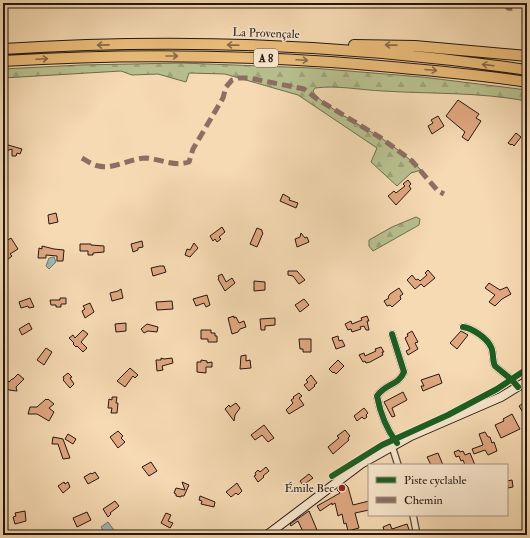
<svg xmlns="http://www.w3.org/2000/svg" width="530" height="538" viewBox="0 0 530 538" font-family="'IM FELL Double Pica',serif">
  <defs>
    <pattern id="forest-firs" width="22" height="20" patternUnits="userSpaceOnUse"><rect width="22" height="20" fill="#b8c08f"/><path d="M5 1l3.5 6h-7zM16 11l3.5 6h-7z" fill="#9ea47a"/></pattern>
    <pattern id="water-ripples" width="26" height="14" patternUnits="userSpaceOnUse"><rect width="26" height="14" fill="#9fb9b5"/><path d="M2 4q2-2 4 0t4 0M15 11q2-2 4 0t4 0" fill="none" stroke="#899e9b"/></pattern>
  </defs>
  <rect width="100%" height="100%" fill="#f6dab3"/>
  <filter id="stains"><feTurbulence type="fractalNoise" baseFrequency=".005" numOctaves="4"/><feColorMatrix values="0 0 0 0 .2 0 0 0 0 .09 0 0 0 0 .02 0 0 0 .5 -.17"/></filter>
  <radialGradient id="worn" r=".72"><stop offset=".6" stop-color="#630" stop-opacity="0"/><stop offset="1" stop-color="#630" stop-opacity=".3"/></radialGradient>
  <path fill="url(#forest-firs)" stroke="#6e6c50" d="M182,63l130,5 110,9 105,13v11c-48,-9 -96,-7 -144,-10 -23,-1 -46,-6 -68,-3l-2,3c4,12 55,38 68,47 14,9 28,20 40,32l-10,3 -14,13 -26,-24 6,-14 -79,-53 -73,-21 -36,-1 -3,9 -28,-8 -26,1 -11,-4 -118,7v-9l78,-4z
    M416,217l4,2 -1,6 -46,26 -4,-5v-6l23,-13z"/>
  <path fill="url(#water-ripples)" stroke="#6e7874" d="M54,257l2,5 -7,7 -3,-3 3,-8z
    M108,522l8,11 -4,2h-6l-5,-8z"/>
  <path fill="#e0a781" stroke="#251712" d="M458,100l21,14 -3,4 5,3 -13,20 -6,-4 3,-5 -19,-16z
    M438,116l6,10 -12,8 -4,-8 5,-3 -2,-3z
    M516,133l5,4 -7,9 -2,-2 -1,1 -3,-2z
    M8,145l14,4 -2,5 -3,-1 -1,3h-4v-7l-9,3v-6z
    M408,180l3,4 -2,2 2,3 -15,16 -8,-9 6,-5 2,2 9,-7 -2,-2z
    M283,194l7,4 -1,2 9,3 -2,5 -16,-7z
    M56,213l2,9 -9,2 -1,-9z
    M222,227l3,5 -6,5 2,2 -4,3 -2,-3 -2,2 -3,-5z
    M257,228l5,2v2l1,1 -6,14 -7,-3z
    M301,233l4,5 2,-1 2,5 -12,5 -2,-8 5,-2z
    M11,238l7,11 -8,5 2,2 -5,4 -4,-6v-11z
    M142,241l1,6 -5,1v2l-5,2 -2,-8z
    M194,243l4,5 -8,9 -5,-2 2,-6 3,1z
    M80,244h11v1l13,1v6l-11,1v2h-5v-4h-8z
    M42,246l12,3 10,1 -1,11h-6v-5l-11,-1v3h-8l1,-10 3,1z
    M160,266h4l2,6 -13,4 -2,-8z
    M428,270l7,8 -11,9 -3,-3 -6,5 -8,-9 5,-5 4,5 2,-1 2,2 7,-6 -2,-2z
    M288,271h9l8,9 -6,4 -6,-8 -5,-1z
    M222,274l4,8 6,-4 3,5 -10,8 -7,-12 1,-1 -1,-2z
    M254,281l11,1v8l-11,1z
    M489,283l11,7 7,-3 4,7 -9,5 -7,7 -6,-4 6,-7 -10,-7z
    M399,288l4,6 -3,2 1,3 -9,8 -2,-2 -3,1 -3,-5 5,-3 -1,-1 2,-3z
    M121,289l2,9 -11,3 -2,-8 8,-2z
    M207,295l3,10 -4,2 -2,-4 -8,3 -3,-7z
    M30,298l4,9 -5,1 -1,-2 -7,2 -2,-6z
    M60,298h6v6h-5v3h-5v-2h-5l-1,-5h10z
    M304,299l5,6 -9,7 -5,-7z
    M172,301l1,8 -16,1 -1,-8z
    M90,303l4,9 -9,6 -3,-7 3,-2 -2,-3z
    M234,316v2l2,-1 3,6 5,-2 2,6 -6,2 -2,3 -6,2 -4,-16z
    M367,316l2,5h-2l2,9h-3l-2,-4 -4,1 1,2 -9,3 -1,-3 -3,1 -3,-6 6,-3 1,3 10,-4 -1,-2z
    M275,318v7l-10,1v4h-4l-1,-11z
    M29,323l3,6 -10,6 -3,-6z
    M126,323v8l-10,1 -1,-8z
    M147,324l11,3 -1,5 -9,-1 -4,2 -3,-4z
    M83,330l5,4 -7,8 6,6 -4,4 -6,-6 -1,1 -3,-3 1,-1 -5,-5 4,-3 2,3z
    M201,330h10v3h4v3h2v6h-9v-3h-7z
    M412,331l6,11 -3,1 3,6 -10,6 -2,-4 4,-2 -5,-11 3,-2 -1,-2z
    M461,331l7,4 -11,14 -7,-6z
    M338,336l1,5 3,-1 3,6 -9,3 -4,-11z
    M299,339h12v13h-8v-3h-3z
    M381,347l3,5h-2l1,3 -13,7 -4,1 -1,-2 -2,1 -4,-7 5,-2 1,3 11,-5 -1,-2z
    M46,348l6,4 -8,13 -7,-5z
    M246,355v6l4,-1 1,8 -11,1 1,-13z
    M161,358l3,1 8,-1 1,5 -11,3 1,4 -6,1 -1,-11h5z
    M201,360l6,1v2l5,-1v5h-6v6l-9,-1v-10h4z
    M338,360l6,6 -8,8 -2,-2 -1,1 -4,-4z
    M130,368l8,7 -3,3 -2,-2 -8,11 -8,-6z
    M68,373l4,4 -2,1 4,6 -4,4 -7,-8 1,-1 -1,-2z
    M18,374l6,5 -8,8 1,4 -8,-1 -5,-4 4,-5 1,1 3,-3h1z
    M439,374l3,9 -19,8 -2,-5h3l-3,-6z
    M311,375l6,8 -3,2 1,1 -6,5 -5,-6 4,-3 -2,-2z
    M403,392l4,8 -15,8 3,8 -3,1 -8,-15z
    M299,393l3,3 -3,2 5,7 -15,9 -3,-4 7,-7 -2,-3 3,-2 -1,-1z
    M112,397h5l-1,6h2l-1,10h-6l1,-5h-4l1,-9 3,1z
    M46,399l1,1 1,-1 6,5 -5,4 5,4 -5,9 -12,-7h-9l2,-7h7z
    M527,401v12l-3,-4 -2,2 -3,-5z
    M236,403l4,5 -5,7 -1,6 -9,-12 4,-4 1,2z
    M364,408l4,5 -2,2 1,2 -3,2 -2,-2 -5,4 -3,-5z
    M512,414l8,15 -19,9 -6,-13 9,-4 -1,-2z
    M264,425l10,13 -6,4 -6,-7 -7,5 -4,-5z
    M345,430l5,6 -2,2 1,2 -16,14 -5,-7 11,-9 -2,-2z
    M118,431l5,5 -2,2 4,4 -7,6 -8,-11z
    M485,432l3,5h2l2,6 2,-1 3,9 -9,4 -3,-5 -11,4 -2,-5 11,-4 -4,-11z
    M68,434l8,5 -3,5 -8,-5z
    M53,437l10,2 7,19 -7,1 -5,-15h-6z
    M459,450l1,2 3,-1 2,4 5,-2 5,12h-10l-2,-5 -2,1 -2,-5 -3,1 -2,-5z
    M438,453l5,12h-12l-4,-8z
    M151,462l6,9 -8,5 -7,-9z
    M266,467l3,4 -6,5 1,1 -6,5 -4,-6 2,-1 -1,-2 3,-3 2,2z
    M95,472l4,6 -11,6 -4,-7 7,-4 1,1z
    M309,474l4,4 -10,7 -3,-4z
    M512,480l1,7 -5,1 -1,-7z
    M64,482l1,2 3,-2 2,5 -7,6 -5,-7z
    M182,482l7,3 -5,11h-3v1l-5,-1v-2l-2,-1 2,-5 9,2z
    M237,483l5,8 -4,4 -2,-2 -5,4 -5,-5z
    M345,484l3,3 5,18 16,-4v9l-14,3 4,15 -11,3 -2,-8 -2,1 -2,-10 -4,2 -3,-13 -3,2v-2l-12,8 -3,-5 23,-13 -3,-3z
    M200,496l15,6 -1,5 -13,-3 1,-3 -3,-1z
    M115,501l4,5 -9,7 1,1 -3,3 -5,-8z
    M25,511l1,10 -11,3 -2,-7 3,-1 -1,-3z
    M309,511l8,19 -13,4 -6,-13 -7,5 -1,-2z
    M87,512l4,8 -14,7 -4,-9z
    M166,513l5,2 -3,6 5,2 -3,5 -9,-5z
    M390,524l2,5 15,-5 4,11h-20l-2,-4 -4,2 -2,-6z"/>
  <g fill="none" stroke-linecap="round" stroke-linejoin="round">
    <defs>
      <path id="minor" d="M463,327c9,1 24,11 28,20 3,6 1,13 4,19l17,14 6,7
        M392,334l12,38c-6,14 -18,11 -27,24 3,16 10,34 20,47
        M392,446l6,19
        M413,515l4,20"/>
      <path id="secondary" d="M267,535l94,-71 50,-28 90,-39 26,-16"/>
      <path id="motorway" d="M354,45l61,1 112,10
        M3,49c174,-11 351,-5 524,21
        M3,61c130,-8 259,-6 389,6 45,4 90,8 135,15"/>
    </defs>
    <use href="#minor" stroke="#59483a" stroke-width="8"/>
    <use href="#secondary" stroke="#251712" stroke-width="10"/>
    <use href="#motorway" stroke="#251712" stroke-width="12"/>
    <use href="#minor" stroke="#f9e7ce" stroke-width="5.5"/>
    <use href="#secondary" stroke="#f9e7ce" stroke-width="8"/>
    <use href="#motorway" stroke="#ebbd7a" stroke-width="10"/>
    <path stroke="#8d6e63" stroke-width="5" stroke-dasharray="10 5" stroke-linecap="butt" d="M505,3l3,5c5,1 9,0 11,-5
      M82,158c5,3 11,7 17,8 14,4 32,-8 47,-8 15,1 28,9 43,4l4,-13 30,-51 3,-11 6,-7 6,-2h11l55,11 13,10 64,39 31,23 26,30 6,3"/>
    <defs>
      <path id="cycleway" d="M463,327c9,1 24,11 28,20 3,6 1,13 4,19l17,14 6,7
        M392,334l12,38c-6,14 -18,11 -27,24 3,16 10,34 20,47
        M332,476l50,-31 66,-30 49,-26 30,-20"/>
    </defs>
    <use href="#cycleway" stroke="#f9e7ce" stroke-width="8"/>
    <use href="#cycleway" stroke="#1b5e20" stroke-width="6"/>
  </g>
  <defs><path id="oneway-shaft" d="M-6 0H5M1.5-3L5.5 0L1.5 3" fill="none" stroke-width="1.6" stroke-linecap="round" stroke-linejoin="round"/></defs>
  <g stroke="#886a46">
    <use href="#oneway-shaft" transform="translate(103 45) rotate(179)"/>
    <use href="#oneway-shaft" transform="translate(233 45) rotate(-178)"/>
    <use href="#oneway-shaft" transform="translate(391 45) rotate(-179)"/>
    <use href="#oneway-shaft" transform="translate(172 56)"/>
    <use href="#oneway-shaft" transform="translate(42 59) rotate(-3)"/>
    <use href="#oneway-shaft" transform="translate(302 60) rotate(3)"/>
    <use href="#oneway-shaft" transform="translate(488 65) rotate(-173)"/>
    <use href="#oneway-shaft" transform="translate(431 70) rotate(5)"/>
  </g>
  <circle fill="#8f2418" stroke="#f9e7ce" stroke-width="1.5" cx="342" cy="488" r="4"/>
  <g text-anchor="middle" stroke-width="3" stroke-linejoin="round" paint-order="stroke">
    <rect fill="#f9e7ce" stroke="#65554a" stroke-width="1" x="254" y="49" width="24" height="18" rx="3"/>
    <g font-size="11" font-weight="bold" fill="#251712">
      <text x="266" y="62">A 8</text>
    </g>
    <g font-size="12" fill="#251712" stroke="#f9e7ce">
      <text transform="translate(266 33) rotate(2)" y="4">La Provençale</text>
    </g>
    <g font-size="12" fill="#251712" stroke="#f9e7ce" text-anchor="end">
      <text x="334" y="492">Émile Bec</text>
    </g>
  </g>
  <rect width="530" height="538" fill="none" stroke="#f6dab3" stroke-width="16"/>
  <rect x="4" y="4" width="522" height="530" fill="none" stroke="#251712" stroke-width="2"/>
  <rect x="8" y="8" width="514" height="522" fill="none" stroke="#251712"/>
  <rect x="368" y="464" width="140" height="52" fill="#f9e7ce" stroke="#a49483"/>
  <rect x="376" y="477" width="20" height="6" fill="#1b5e20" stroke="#a49483"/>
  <text x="404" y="484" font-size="12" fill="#251712">Piste cyclable</text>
  <rect x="376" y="497" width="20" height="6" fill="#8d6e63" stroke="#a49483"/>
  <text x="404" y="504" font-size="12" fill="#251712">Chemin</text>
  <rect width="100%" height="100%" filter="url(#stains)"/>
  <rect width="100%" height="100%" fill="url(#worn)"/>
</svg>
